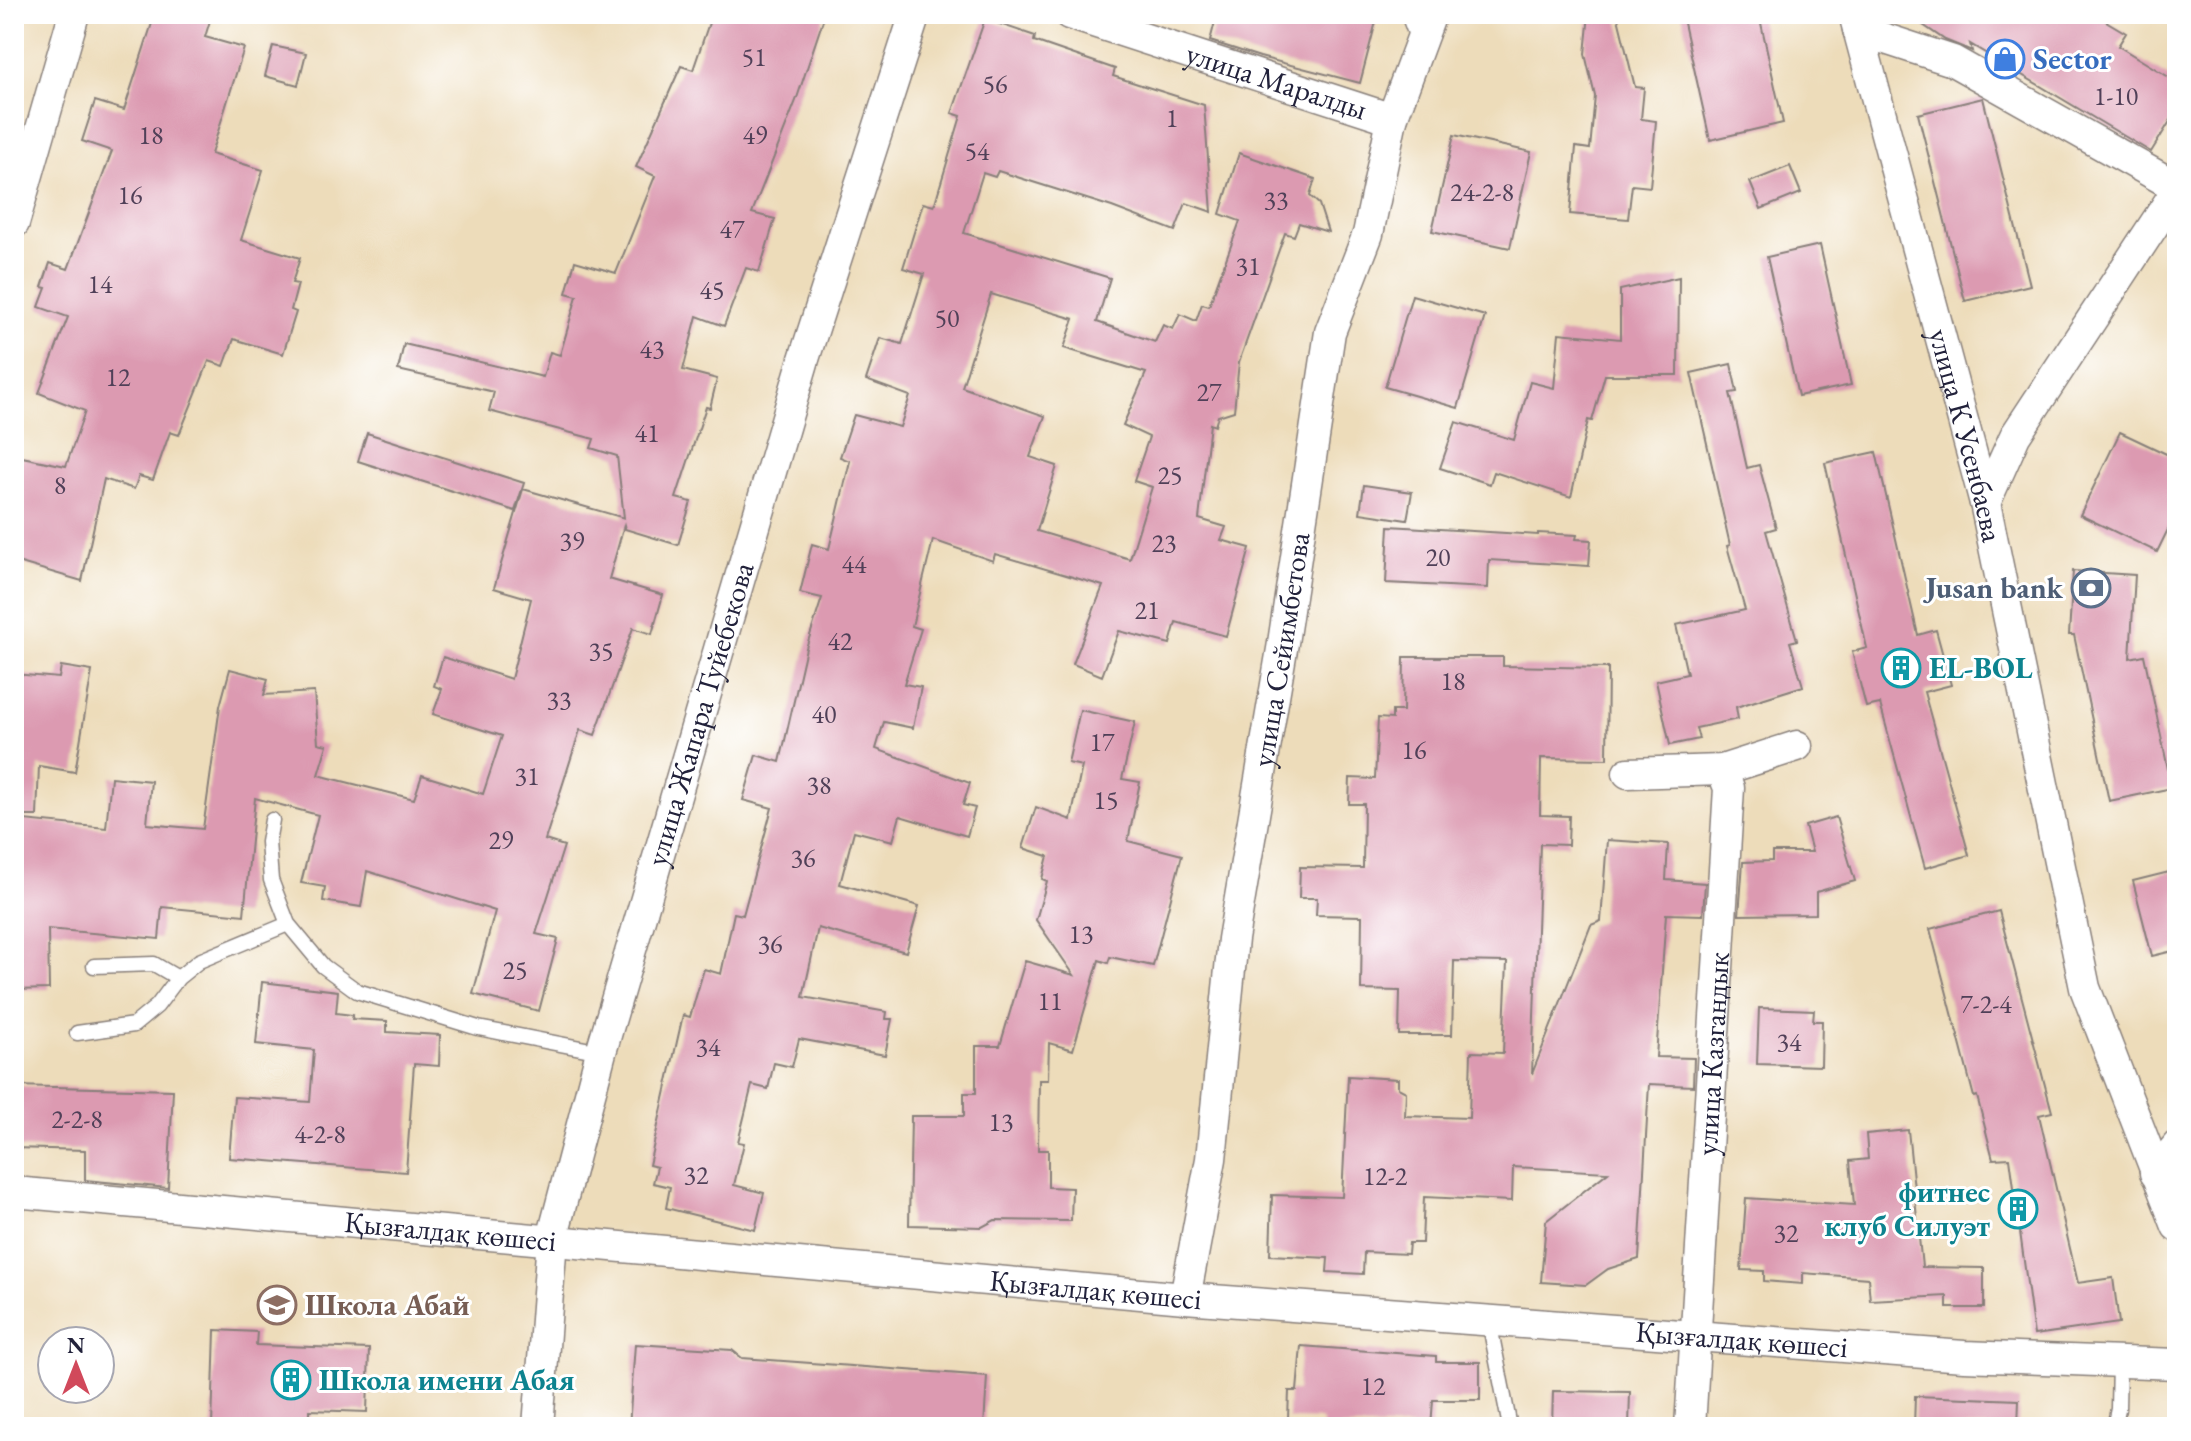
<svg xmlns="http://www.w3.org/2000/svg" width="2191" height="1441" viewBox="0 0 2191 1441" font-family="'EB Garamond',serif">
  <rect width="100%" height="100%" fill="#fff"/>
  <filter id="ink" filterUnits="userSpaceOnUse"><feTurbulence type="fractalNoise" baseFrequency=".0125" numOctaves="2"/><feDisplacementMap in="SourceGraphic" scale="16" xChannelSelector="R" yChannelSelector="G"/><feConvolveMatrix kernelMatrix="1 2 1 2 8 2 1 2 1" color-interpolation-filters="sRGB"/></filter>
  <filter id="wash" filterUnits="userSpaceOnUse"><feTurbulence type="fractalNoise" baseFrequency=".006" numOctaves="4" result="noise"/><feDisplacementMap in="SourceGraphic" scale="32" xChannelSelector="R" yChannelSelector="G"/><feGaussianBlur stdDeviation="1.8" result="paint"/><feColorMatrix in="noise" values="0 0 0 0 0 0 0 0 0 0 0 0 0 0 0 0 0 1.4 0 .05"/><feComposite in="paint" operator="in"/></filter>
  <g filter="url(#wash)">
    <rect width="100%" height="100%" fill="#eddcba"/>
    <g id="blocks">
      <path fill="#dc9ab1" fill-rule="evenodd" d="M155,14h57l-7,23 39,11 -33,106 52,16 -22,70 59,18 -8,25 6,1 -7,26 5,2 -13,42 -49,-15 -10,27 -15,-5 -30,74 -9,-3 -17,48 -14,-4 -5,13 -30,-10 -22,102 -68,-20v-65l8,-39 44,9 19,-55 -46,-18 29,-76 -29,-10 7,-19 -4,-1 8,-24 18,6 44,-118 -30,-10 13,-40 29,9z
        M712,14h113l-28,84 -45,115 23,6 -16,53 -13,-4 -22,58 -27,-10 -14,54 34,9 -7,29 -4,-1 -30,91 15,4 -13,43 -53,-16 -1,-4 -15,54 54,16 -11,39 -19,-6 -38,107 -15,-5 -35,110 19,6 -28,88 22,5 -19,72 -66,-17 22,-83 -128,-40 -6,36 -38,-6 2,-14 -24,-4 17,-68 -63,-17 -11,117 -82,-8 -3,32 -111,-10 1,60 -35,1v-171l92,9 5,-51 40,4 -4,43 56,5 17,-123 10,-37 38,10 -4,16 50,-3 4,51 9,2 -9,30 96,24 8,-24 61,19 19,-58 -69,-22 9,-25 -8,-3 9,-29 68,22 20,-80 -37,-11 29,-99 101,29 -7,-62 -26,-8 3,-9 -105,-28 5,-19 -96,-22 6,-26 139,33 7,-25 10,3 17,-59 -11,-3 9,-32 41,12 39,-97 -19,-9 45,-101 12,4z
        M1217,14h161l-18,69 -100,-26 -50,-16z
        M1589,14h28l18,73 9,1 -3,31 15,2 -6,66 -18,-2 -4,34 -58,-5 6,-67 14,2 5,-53 -10,-42z
        M1682,14h77l24,109 -73,17z
        M1907,14h187l32,19 -8,13 59,36v28l-26,42 -181,-108 2,7 -27,-11z
        M985,19l50,17 -1,5 81,28 -2,7 91,29 8,107 -26,-9 -11,28 -63,-24 -114,-36 -3,6 -12,-4 -19,60 146,45 -13,44 58,20 8,-17 10,4 7,-15 16,7 6,-17 7,2 31,-85 -20,-7 19,-61 76,26 -5,17 9,8 9,28 -29,-9 -5,13 -9,-3 -46,129 -5,49 -16,5 -3,10 -5,-2 -11,95 27,8 -5,13 29,8 -24,88 -50,-14 -6,22 -51,-13 -17,45 -29,-12 30,-78 -108,-32 -2,7 -60,-21 -21,86 9,3 -17,55 17,3 -8,41 -29,-6 -8,27 94,34 -7,22 12,3 -8,28 -67,-20 -7,25 -39,-10 -14,53 79,22 -13,46 -88,-24 -15,69 84,15 -1,7h6l-7,36 -86,-16 -7,28 -18,-4 -6,26 -16,-4 -14,57 6,1 -10,42 30,8 -9,37 -89,-22 4,-21 -17,-4 4,-16 -8,-2 34,-150 7,2 14,-48 17,5 13,-61 9,2 29,-107 -29,-8 13,-45 24,7 26,-114 16,-50 -22,-5 12,-49 17,5 21,-88 -10,-4 14,-42 46,12 10,-31 -44,-16 14,-42 22,6 22,-70 -21,-6 20,-65 11,3 27,-90 -9,-3zM991,294l83,25 -10,29 82,25 -23,52 26,12 -15,44 18,6 -22,72 -93,-28 20,-65 -27,-9 15,-41 -83,-29z
        M273,46l33,7 -8,32 -33,-9z
        M1983,98l47,187 -65,16 -47,-187z
        M1454,135l77,17 -21,96 -78,-17z
        M1790,166l11,27 -40,16 -11,-27z
        M1820,245l31,140 -53,11 -31,-139z
        M1679,277l-1,98h-73l-13,46 -4,-1 -17,77 -77,-25 -4,12 -50,-16 16,-46 58,18 16,-58 24,6 5,-55 61,6v-49z
        M1412,295l73,21 -27,92 -73,-21z
        M1731,364l6,28 -7,1 17,75 12,-3 17,63 -10,3 31,109 -7,2 13,44 -67,21 2,12 -42,9 3,11 -29,6 -14,-64 31,-7 -11,-49 69,-15 -18,-64 3,-1 -39,-172z
        M2120,432l57,27v52l-20,41 -77,-37z
        M367,433l157,50 -9,28 -157,-50z
        M1876,452l42,183 18,-5 15,55 -27,7 45,163 -44,13 -45,-164 -14,3 -14,-55 15,-4 -42,-185z
        M1364,485l48,7 -5,28 -47,-7z
        M1389,526l149,9v-2l39,2 -1,4 15,1 -2,26 -100,-6 -1,28 -102,-5z
        M2073,571l62,4 -5,83 14,-3 28,133 -63,13 -35,-166h-5z
        M1404,657h99v9l105,2 -1,91 -66,-1 -1,57 29,1 -1,29 -28,-1 -8,230 59,-149 10,-4 6,-81 61,4 -2,36 39,3 -2,32 -37,-1 -10,143 38,1 -1,28 -44,-2 -10,175 -31,10 -22,16 -45,-3 5,-61 62,-49 -95,-5 -1,34 -88,-4 -2,46h-13l-1,11 -44,-2 -1,22 -36,-2 1,-14 -58,-3 2,-60 70,2 6,-121 50,3v9l8,4 -1,24 64,2 2,-66 32,1 4,-91 -53,-1 -2,74h-53l1,-44 -39,-1 1,-74 -46,-1 1,-17h-18l1,-31 63,1 1,-64h-15l1,-26 25,1 3,-61 14,1v-8h11z
        M61,666l31,5 -17,101 -36,-6 -2,50h-23v-142l45,4z
        M1080,710l55,12 -13,57 18,3 -12,59 54,14 -29,111 -43,-9 -2,6 -9,-3 -26,90 -24,-7 -1,37h-9l-1,70h10v37l24,1 -1,33 -76,-1 -13,7 -73,-2 2,-109h53v-23h12v-47h24l25,-85 49,14 -38,-55 11,-39 -5,-2 6,-23 -25,-8 13,-41 35,13 11,-54 -14,-3z
        M1836,817l19,64 -39,11v22l-77,1 4,-53 29,-1v-9h40l-7,-26z
        M2177,870v80l-25,6 -19,-75z
        M1999,911l53,201 -13,3 39,168 35,-5 6,45 -85,12 -24,-177 -17,1 -16,-63 -3,1 -44,-168z
        M262,982l76,9 -2,22 17,2 -1,4 35,2v11l53,3 -1,31 -25,-2 -8,108 -177,-14 5,-61 76,5 4,-52 -58,-6z
        M1759,1008l55,2 -1,11h9l-1,45 -64,-2z
        M14,1086l159,4 -5,98 -83,-8v-30l-71,-2z
        M1908,1130l14,137 62,1v40h-37v-12l-77,4 -2,-22 -65,-5v11l-39,-3v-10l-23,-1 5,-72 108,7 -4,-44 18,-2 -2,-25z
        M215,1330l42,2 -1,13 113,4 -2,63 -57,-2v17h-98z
        M635,1344l97,6 10,8 245,18 -3,51h-133l-77,-5 -1,5h-144z
        M1301,1346l135,10v6h44v38h-47l-2,27h-109v-7l-34,-1 1,-28h8z
        M1553,1391l77,1 -1,35h-77z
        M1915,1396l104,4 -1,27h-104z"/>
    </g>
  </g>
  <g filter="url(#ink)">
    <use href="#blocks" fill-opacity="0" stroke="#887f7a" stroke-width="2"/>
    <g fill="none" stroke-linecap="round" stroke-linejoin="round">
      <defs>
        <path id="lane" d="M1408,14l10,27
          M272,820l-4,22 3,38 17,44 35,42 34,25 121,37 123,24
          M94,966l60,-2 24,14
          M77,1033l57,-8 23,-19 21,-28 21,-17 89,-37
          M1489,1321l21,106
          M2114,1427l4,-18 1,-47"/>
        <g id="street">
          <path id="s1" d="M1069,14l323,105"/>
          <path id="s2" d="M1854,14l131,489 100,485 92,238"/>
          <path d="M1858,30l95,31 224,126"/>
          <path d="M14,223l60,-209"/>
          <path d="M1985,503l30,-67 162,-246"/>
          <path d="M1628,773l94,-3 75,-24"/>
          <path d="M2155,1173l22,-27"/>
          <path id="s3" d="M14,1192l1171,106 779,58 213,8"/>
          <path id="s4" d="M1185,1298l26,-139 22,-220 50,-296 47,-311 38,-98 24,-115 39,-105"/>
          <path id="s5" d="M538,1427l14,-188 49,-187 203,-693 111,-345"/>
          <path id="s6" d="M1690,1427l39,-639 -7,-18"/>
        </g>
      </defs>
      <use href="#lane" stroke="#887f7a" stroke-width="17"/>
      <use href="#street" stroke="#887f7a" stroke-width="33"/>
      <use href="#lane" stroke="#fff" stroke-width="14"/>
      <use href="#street" stroke="#fff" stroke-width="30"/>
    </g>
  </g>
  <defs>
    <symbol id="shop-ring" viewBox="-11 -11 22 22"><circle r="9.5" fill="#fff" stroke="#3f7fe0" stroke-width="1.5"/><path d="M-5-2.5h2.3a2.7 3.5 0 0 1 5.4 0H5L5.5 6h-11ZM-1.5-2.5h3a1.5 2.3 0 0 0-3 0Z" fill="#3f7fe0"/></symbol>
    <symbol id="bank-ring" viewBox="-11 -11 22 22"><circle r="9.5" fill="#fff" stroke="#5c6f8a" stroke-width="1.5"/><path d="M-6-4H6V4H-6ZM0-2.3a2.3 2.3 0 1 0 0 4.6a2.3 2.3 0 1 0 0-4.6Z" fill="#5c6f8a"/></symbol>
    <symbol id="building-ring" viewBox="-11 -11 22 22"><circle r="9.5" fill="#fff" stroke="#0f9aa8" stroke-width="1.5"/><path d="M-4-6H4V6H1V3H-1V6H-4ZM-2.5-4.3h1.7v1.8h-1.7ZM.8-4.3h1.7v1.8H.8ZM-2.5-1h1.7V.8h-1.7ZM.8-1h1.7V.8H.8Z" fill="#0f9aa8"/></symbol>
    <symbol id="school-ring" viewBox="-11 -11 22 22"><circle r="9.5" fill="#fff" stroke="#8d6e63" stroke-width="1.5"/><path d="M0-5L7-2L0 1L-7-2ZM-4 1L0 2.5L4 1V4Q0 6-4 4Z" fill="#8d6e63"/></symbol>
  </defs>
  <g fill-rule="evenodd">
    <use href="#shop-ring" x="1983" y="37" width="44" height="44"/>
    <use href="#bank-ring" x="2069" y="566" width="44" height="44"/>
    <use href="#building-ring" x="1879" y="646" width="44" height="44"/>
    <use href="#building-ring" x="1996" y="1187" width="44" height="44"/>
    <use href="#school-ring" x="255" y="1283" width="44" height="44"/>
    <use href="#building-ring" x="269" y="1358" width="44" height="44"/>
  </g>
  <g text-anchor="middle" stroke-width="6" stroke-linejoin="round" paint-order="stroke">
    <g font-size="26" fill="#504058">
      <text x="754" y="66">51</text>
      <text x="995" y="93">56</text>
      <text x="2116" y="105">1-10</text>
      <text x="1172" y="127">1</text>
      <text x="151" y="144">18</text>
      <text x="755" y="144">49</text>
      <text x="977" y="160">54</text>
      <text x="1482" y="201">24-2-8</text>
      <text x="130" y="204">16</text>
      <text x="1276" y="209">33</text>
      <text x="732" y="238">47</text>
      <text x="1248" y="275">31</text>
      <text x="100" y="293">14</text>
      <text x="712" y="299">45</text>
      <text x="947" y="327">50</text>
      <text x="652" y="358">43</text>
      <text x="118" y="386">12</text>
      <text x="1209" y="401">27</text>
      <text x="647" y="442">41</text>
      <text x="1170" y="484">25</text>
      <text x="60" y="494">8</text>
      <text x="572" y="550">39</text>
      <text x="1164" y="552">23</text>
      <text x="1438" y="566">20</text>
      <text x="854" y="573">44</text>
      <text x="1147" y="619">21</text>
      <text x="840" y="650">42</text>
      <text x="601" y="660">35</text>
      <text x="1453" y="690">18</text>
      <text x="559" y="709">33</text>
      <text x="824" y="723">40</text>
      <text x="1102" y="751">17</text>
      <text x="1414" y="759">16</text>
      <text x="527" y="785">31</text>
      <text x="819" y="794">38</text>
      <text x="1106" y="809">15</text>
      <text x="501" y="849">29</text>
      <text x="803" y="867">36</text>
      <text x="1081" y="943">13</text>
      <text x="770" y="953">36</text>
      <text x="515" y="979">25</text>
      <text x="1050" y="1010">11</text>
      <text x="1986" y="1013">7-2-4</text>
      <text x="1789" y="1051">34</text>
      <text x="708" y="1056">34</text>
      <text x="77" y="1128">2-2-8</text>
      <text x="1001" y="1131">13</text>
      <text x="320" y="1143">4-2-8</text>
      <text x="696" y="1184">32</text>
      <text x="1385" y="1185">12-2</text>
      <text x="1786" y="1242">32</text>
      <text x="1373" y="1395">12</text>
    </g>
    <g font-size="30" font-weight="bold" fill="#366cbe" stroke="#fff" text-anchor="start">
      <text x="2033" y="69">Sector</text>
    </g>
    <g font-size="30" fill="#22223b" stroke="#fff">
      <text dy="10" stroke="none"><textPath href="#s1" startOffset="218">улица Маралды</textPath></text>
      <text dy="10" stroke="none"><textPath href="#s2" startOffset="436">улица К Усенбаева</textPath></text>
      <text dy="10" stroke="none"><textPath href="#s4" startOffset="656">улица Сейимбетова</textPath></text>
      <text dy="10" stroke="none"><textPath href="#s5" startOffset="734">улица Жапара Туйебекова</textPath></text>
      <text dy="10" stroke="none"><textPath href="#s6" startOffset="374">улица Казгандык</textPath></text>
      <text dy="10" stroke="none"><textPath href="#s3" startOffset="438">Қызғалдақ көшесі</textPath></text>
      <text dy="10" stroke="none"><textPath href="#s3" startOffset="1086">Қызғалдақ көшесі</textPath></text>
      <text dy="10" stroke="none"><textPath href="#s3" startOffset="1734">Қызғалдақ көшесі</textPath></text>
    </g>
    <g font-size="30" font-weight="bold" fill="#4e5e75" stroke="#fff" text-anchor="end">
      <text x="2063" y="598">Jusan bank</text>
    </g>
    <g font-size="30" font-weight="bold" fill="#0d838f" stroke="#fff" text-anchor="start">
      <text x="1929" y="678">EL-BOL</text>
      <text x="1990" y="1202" text-anchor="end">фитнес<tspan x="1990" dy="34">клуб Силуэт</tspan></text>
      <text x="319" y="1390">Школа имени Абая</text>
    </g>
    <g font-size="30" font-weight="bold" fill="#785e54" stroke="#fff" text-anchor="start">
      <text x="305" y="1315">Школа Абай</text>
    </g>
  </g>
  <rect width="2191" height="1441" fill="none" stroke="#fff" stroke-width="48"/>
  <g transform="translate(76 1365)"><circle r="38" fill="#ffffff" stroke="#a7a7b1" stroke-width="2"/>
  <path d="M0-6L14 30L0 20L-14 30Z" fill="#d1495b"/>
  <text y="-12" font-size="22" font-weight="bold" text-anchor="middle" fill="#22223b">N</text>
  </g>
</svg>
